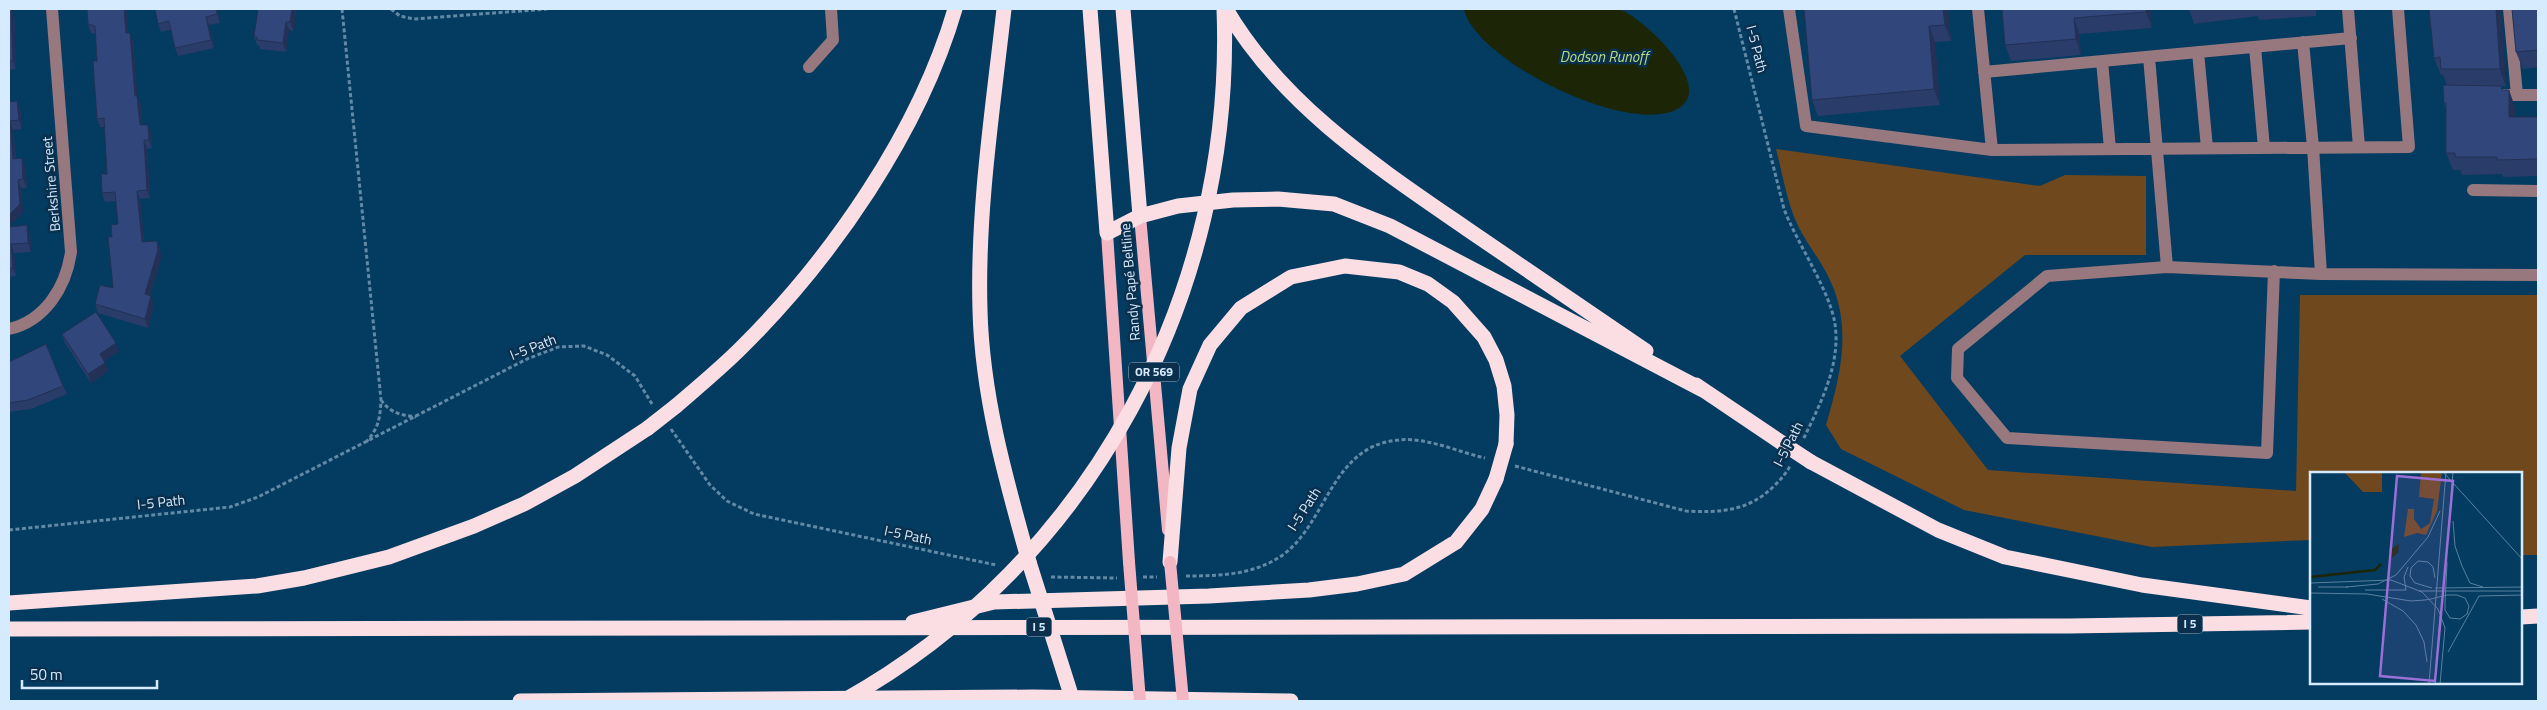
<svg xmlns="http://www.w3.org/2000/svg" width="2547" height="710" viewBox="0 0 2547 710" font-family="'Titillium Web',sans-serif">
  <rect width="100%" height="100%" fill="#043b60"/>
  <path fill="#70481d" d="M1776,149l264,37 25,-11 81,1v79h-121l-125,101 88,114 308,21 4,-196h238v260h-17v-81h-210v66l-159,7 -188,-37 -123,-61 -15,-24c15,-51 27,-100 2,-149 -10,-20 -25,-37 -33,-57 -9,-22 -13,-47 -19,-70z"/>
  <path fill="#1c2606" d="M1464,9c39,0 78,0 117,0 11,0 28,-3 38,0 23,8 97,76 60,99 -48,30 -205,-48 -215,-99z"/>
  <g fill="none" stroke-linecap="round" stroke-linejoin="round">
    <path stroke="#6289a6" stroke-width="3" stroke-dasharray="4 2.5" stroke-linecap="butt" d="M342,9l39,391c-1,18 -2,28 -15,42
      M391,9l9,7 14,3 133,-10
      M1734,9l50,200c13,34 46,82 51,115 6,41 -15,80 -32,116
      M381,400c9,13 20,15 35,17
      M671,429l39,56 17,16 27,13 242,51
      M1515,466l171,45c34,2 62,0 87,-24 7,-7 13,-13 17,-21
      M9,530l221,-23 28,-10 269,-138 31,-12 26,-1 23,9 28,21 17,28
      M1186,576c34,0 69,-1 98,-22 43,-32 48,-109 115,-114 28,-3 59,12 86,18
      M1051,577l66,1
      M1143,577h14"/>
    <path stroke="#96787e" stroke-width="12" d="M1789,9l17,117 186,24 417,-3 -11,-138
      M1978,9l14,141
      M2348,9l11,138
      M2509,9l8,86
      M2303,42l10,105 8,127
      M2255,47l9,101
      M2198,52l9,96
      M2149,57l18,210
      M2102,61l8,88
      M809,67l24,-27 -2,-31
      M1984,72l367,-34
      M2496,95h42
      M2473,190l65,1
      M2274,271l-7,182 -260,-15 -50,-60 1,-29 89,-73 120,-9 154,7 217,1
      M9,329c36,-8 57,-42 62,-77l-19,-243"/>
    <path stroke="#f3b7c4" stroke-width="12" d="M1140,216l28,314
      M1107,233l22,329"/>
    <path stroke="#fbdee3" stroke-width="15" d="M1004,9c-11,99 -27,201 -24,301 2,86 26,170 49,252
      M1090,9l17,224 33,-17 38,-10 55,-6 45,-1 56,5 56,22 313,164
      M1123,9l17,207
      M1226,9c56,96 151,158 241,220 60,41 119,81 179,122
      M1696,385l86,58
      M676,406c22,-19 45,-38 65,-58 91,-90 178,-216 214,-339
      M1811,462l127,68 67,27 137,28 169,23
      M1170,562l9,-114 11,-59 20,-44 31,-37 50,-31 54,-11 54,6 29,12 25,18 31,35 12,23 8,26 3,29 -1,29
      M9,603l248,-17 47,-8 85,-21 85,-31 50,-22 51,-28 73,-48
      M2521,617l17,-1
      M913,622l81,-20 215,-6 100,-6 48,-6 47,-10 52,-32 26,-33 14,-30
      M9,629l2060,-3 242,-4
      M520,701l513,-4 258,4"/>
    <path stroke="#f3b7c4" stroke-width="12" d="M1129,562l11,139
      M1170,562l13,139"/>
    <path stroke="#fbdee3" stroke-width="15" d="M648,428l28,-22
      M1782,443l29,19
      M1496,479l10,-35
      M1029,562l44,139
      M843,701c249,-138 392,-410 381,-692"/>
  </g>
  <path fill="#2a3c69" d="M9,9l5,5 2,55 -7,1z
    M87,9h39l2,24 5,8 4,55 4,9 1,20 9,8 1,15 -5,1 3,49 -10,1 4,43 13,-1 3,9 1,8 -11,38 4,9 -6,23 -50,-15 -3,-9 18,-16 -1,-51 6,-13 -2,-23 -11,1 -3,-9 5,-19 -2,-47h-5l-3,-8v-58l-1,-27 -5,-1 -3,-9z
    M217,9l3,14 -11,2 5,23 -36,8 -3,-8 -4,-18 -10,2 -3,-8z
    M258,9h38l-2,22 -5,-1 -3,22 -26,-3 -1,-4h-2l-3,-9z
    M1804,9h144l3,32 -16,1 5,63 -122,11 -6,-16z
    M2002,9h148l2,19 -73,6 2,21 -70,6 -6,-16z
    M2189,9h127v7l-57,4 -1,-4 -64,8z
    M2429,9h72l5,78 -5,-1 2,4 12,17v10h23v59l-35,1 -1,-3 -40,1 -2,-5h-7l-7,-17v-44l-2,-6 3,-18 -4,-10h-2l-7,-17z
    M2538,9v58l-15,2 -7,-17z
    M17,101l3,8 2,20 -9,1 3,29 6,-1 3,9 2,21h-6l2,24 -14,15 21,7 1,18 -17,1 2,23 -7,1v-175z
    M62,334l57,17 -15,10 4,10 -17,12 -26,-40z
    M9,362l54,24 4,8 -36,15 -22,3z"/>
  <path fill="#223155" d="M11,9h1l2,5 2,55 -3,-8z
    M124,9h2l3,33 -3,-9z
    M216,9h1l3,14 -3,-9z
    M292,9h4l-2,22 -4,-9z
    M1943,9h5l3,32 -6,-16z
    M2146,9h4l2,19 -6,-16z
    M2496,9h5l5,78 -6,-18z
    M206,17l3,8 5,23 -3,-8z
    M2074,18l5,16 2,21 -5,-16z
    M286,22l3,8 -3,22 -3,-9z
    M1929,26l6,16 5,63 -6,-16z
    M130,33l3,8 5,64 -3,-9z
    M2509,90l6,17v28l-6,-18z
    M137,96l4,9 2,29 -3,-9z
    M17,101l3,8 2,20 -3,-9z
    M10,121l3,9 3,38 -3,-9z
    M148,125l3,8 1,15 -3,-8z
    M144,140l3,9 3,49 -3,-8z
    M22,158l3,9 2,21 -4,-9z
    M18,180l3,8 2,24 -14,15v-12z
    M137,191l3,8 5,52 -3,-9z
    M27,225l3,9 1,18 -3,-9z
    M157,241l3,9 1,8 -13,45 -3,-9z
    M11,244l3,9 2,23 -3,-8z
    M151,296l3,9 -6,23 -3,-9z
    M116,343l3,8 -16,11 -3,-8z
    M105,363l3,8 -17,12 -3,-9z"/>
  <path fill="#31467a" stroke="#223155" d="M9,9h2l2,52h-4z
    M87,9h37l2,24h4l5,63h2l3,29h8l1,15h-5l3,50 -10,1 5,51 15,-1 1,9 -13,44 6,2 -6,23 -50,-15 5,-19 13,3 -5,-51h4l-1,-12 7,-1 -3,-32 -13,1 -1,-19h6l-3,-56 -7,1 -4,-58h4l-2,-35 -7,-2z
    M155,9h61l1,5 -11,3 5,23 -36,8 -6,-27 -11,3z
    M258,9h34l-2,13h-4l-3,21 -26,-3v-3l-3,-1z
    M1804,9h139l2,16 -16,1 5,63 -122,11z
    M2002,9h144v3l-72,6 2,21 -71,6z
    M2429,9h67l4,60h-59l-1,-12 -6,1z
    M2512,9h26v41l-22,2z
    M2443,85l58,1 1,4h7v27h29v42l-41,1v-3h-42v-4h-9v-50h-2z
    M17,101l2,19 -9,1 3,38 9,-1 1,21 -5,1 2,24 -11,11v-113z
    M27,225l1,18 -17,1 2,24h-4v-41z
    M96,312l20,31 -16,11 5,9 -17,11 -26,-40z
    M46,344l17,42 -35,14 -19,3v-41z"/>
  <g text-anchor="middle" stroke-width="5" stroke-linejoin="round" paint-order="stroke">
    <g fill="#0a304d" stroke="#9ab3c9" stroke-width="1">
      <rect x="1129" y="362.5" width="50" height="19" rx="4"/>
      <rect x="2177.5" y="614.5" width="25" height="19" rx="4"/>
      <rect x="1026.5" y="617.5" width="25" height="19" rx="4"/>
    </g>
    <g font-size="12" font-weight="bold" fill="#d7ebfe">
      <text x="1154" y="376">OR 569</text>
      <text x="2190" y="628">I 5</text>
      <text x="1039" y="631">I 5</text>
    </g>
    <g font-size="14" fill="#d7ebfe" stroke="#0a304d">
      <text transform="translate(1757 49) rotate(76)" y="5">I-5 Path</text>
      <text transform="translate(51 184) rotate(-95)" y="5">Berkshire Street</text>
      <text transform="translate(1130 282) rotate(-95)" y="5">Randy Papé Beltline</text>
      <text transform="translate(533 347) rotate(-21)" y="5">I-5 Path</text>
      <text transform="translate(1788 444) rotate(-63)" y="5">I-5 Path</text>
      <text transform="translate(161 502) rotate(-6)" y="5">I-5 Path</text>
      <text transform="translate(1304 509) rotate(-57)" y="5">I-5 Path</text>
      <text transform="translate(908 535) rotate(12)" y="5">I-5 Path</text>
    </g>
    <g font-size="15" font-style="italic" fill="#bada81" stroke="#0a304d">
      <text x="1604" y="62">Dodson Runoff</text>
    </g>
  </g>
  <g transform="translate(2310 472)">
    <rect width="212" height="212" fill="#043b60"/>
    <path d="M72,0v20h-19l-18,-19zM111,0h21l-5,39 -11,24 -9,-2 -13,4 4,-28h6v10l7,10 9,-6 4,-24 -15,-2z" fill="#70481d"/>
    <path d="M89,72l-1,9 -10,8 3,-12z" fill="#1c2606"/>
    <path fill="none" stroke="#1c2606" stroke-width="2.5" d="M0,105l65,-7 6,-6"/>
    <path fill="none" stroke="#58819f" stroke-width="1" d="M134,1l79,87M143,49l2,25 7,20 8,17 13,4M136,87l7,-87M0,111l81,-3 31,12 16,17 7,19 -5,56M8,115h30M36,115l32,-3 18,-9 32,-38 12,-26M122,116l-17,-5 -5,-7 1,-8 7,-7 10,1 5,5 2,11M125,116l88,-1M55,118h41l-2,-13 4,-10M109,119h104M0,121l57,1 44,7 14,-1 6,-1 16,-4h10l8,3 4,8 -2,8 -7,5 -10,-1 -5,-8v-7l2,-39 -1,-8M72,127l21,12 13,14 8,17 3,20M138,180l31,-56 44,-1M119,212l17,-212M125,212l5,-68"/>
    <path fill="#9b6fd5" fill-opacity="0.15" stroke="#9b6fd5" stroke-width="2.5" d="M87,4l56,5 -18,200 -55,-5z"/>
    <rect width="212" height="212" fill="none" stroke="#d7ebfe" stroke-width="2.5"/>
  </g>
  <rect width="2547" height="710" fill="none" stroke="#d7ebfe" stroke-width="20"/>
  <path d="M22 680v8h135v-8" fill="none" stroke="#d7ebfe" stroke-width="2.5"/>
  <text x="30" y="680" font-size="15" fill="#d7ebfe" stroke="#0a304d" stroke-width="4" paint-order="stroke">50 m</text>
</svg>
